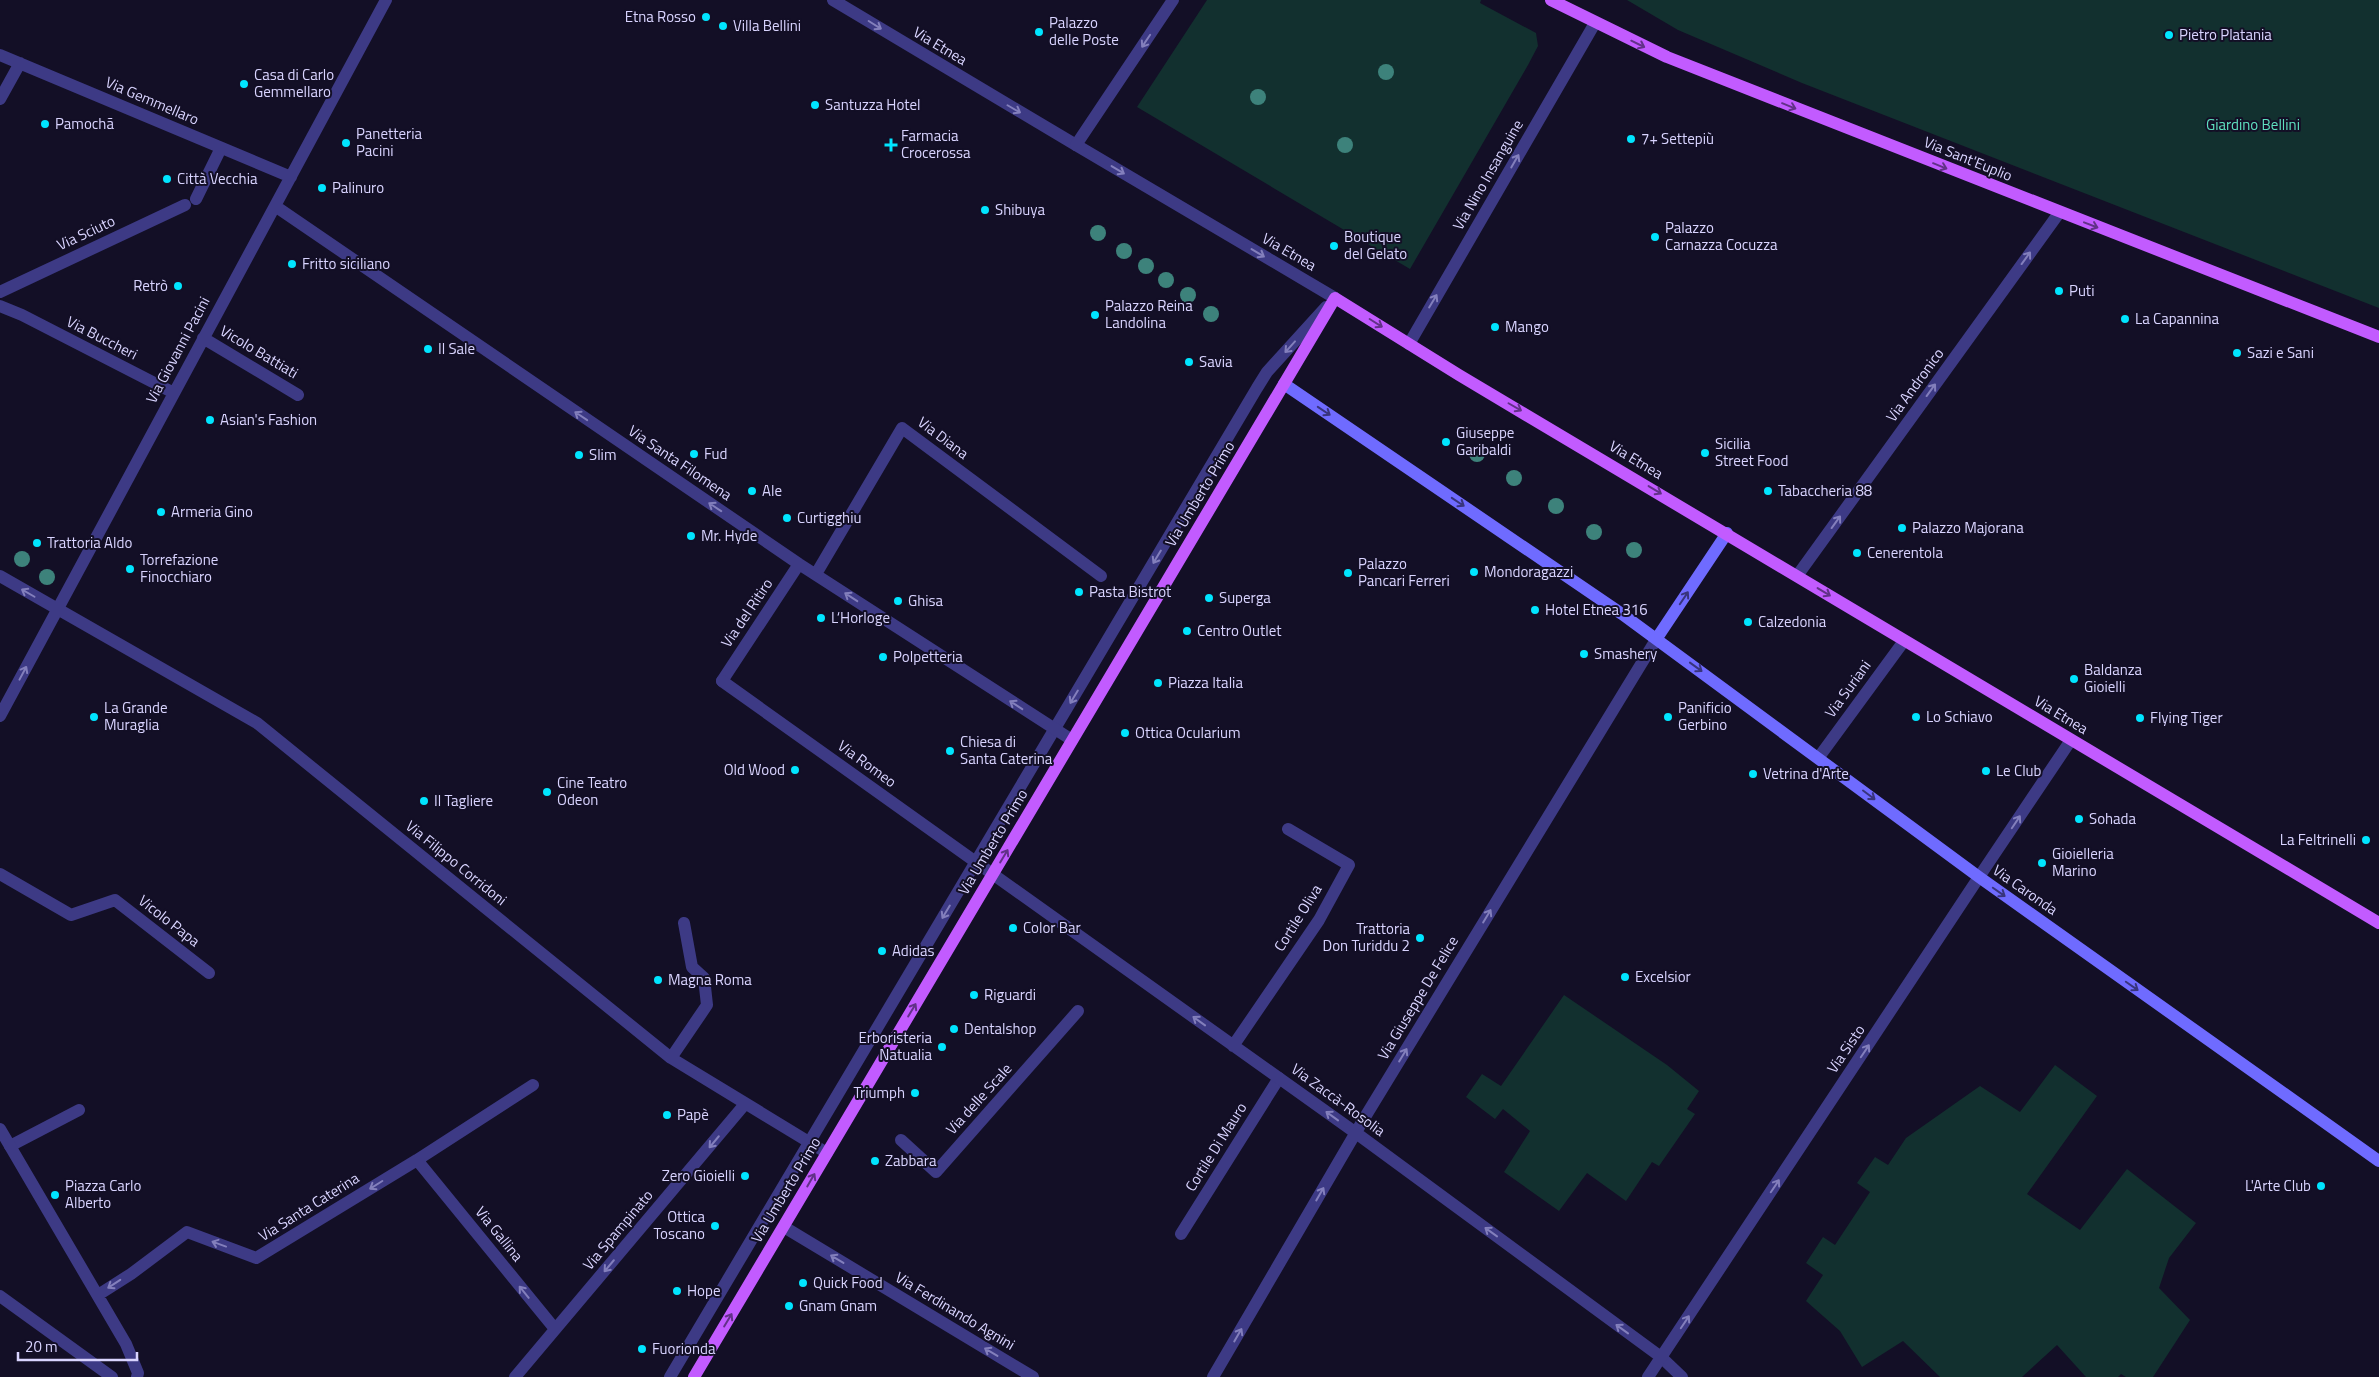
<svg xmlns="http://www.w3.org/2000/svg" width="2379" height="1377" viewBox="0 0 2379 1377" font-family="'Titillium Web',sans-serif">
  <rect width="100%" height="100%" fill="#130f26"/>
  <path fill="#12302f" d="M1207,0h274l-1,3 56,30 2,13 -10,19 -118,204 -273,-162z
    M1627,0h752v308l-577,-225 -124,-53z
    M1564,995l103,70 32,26 -12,18 8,5 -36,52 -7,-4 -26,39 -39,-28 -28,38 -55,-39 26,-41 -27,-22 -8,10 -29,-22 16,-23 19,12z
    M2055,1065l42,31 -70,98 53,36 47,-61 69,54 -27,35 -10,30 31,32 -37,57h-27l-5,-3 -3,3h-32l-29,-32 -35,32h-82l-37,-36 -41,26 -22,-36 -34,-30 17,-26 -17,-12 17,-26 12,8 35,-53 -13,-9 18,-26 13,8 18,-27 74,-52 40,26z"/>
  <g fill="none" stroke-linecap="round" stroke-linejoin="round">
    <path stroke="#3d3a85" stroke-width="12" d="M10,1146l69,-36
      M670,1377l587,-989 10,-16 59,-65"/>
    <path stroke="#3d3a85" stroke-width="12" d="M833,0l243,145
      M0,55l291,122
      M0,99l20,-36
      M196,199l25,-51
      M275,206l524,358 273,176
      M0,292l185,-87
      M0,306l22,9 152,78
      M203,338l95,57
      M816,574l86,-146 199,148
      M0,576l257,147 414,335 156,95
      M722,681l77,-117
      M0,716l386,-716
      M1819,757l85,-116
      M0,874l71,41 44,-15 94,73
      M1979,877l92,-137
      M671,1058l36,-53 -3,-27 -12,-11 -8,-44
      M0,1129l126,215 12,29 -1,4
      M901,1140l35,32 142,-161
      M417,1160l138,169
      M1181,1234l98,-156
      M98,1295l33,-21 56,-42 69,26 161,-98 116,-75
      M1661,1357l21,20
      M515,1377l230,-273"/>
    <path stroke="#3d3a85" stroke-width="12" d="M1797,576l262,-363
      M722,681l634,452 305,224
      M1233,1046l86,-126 30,-55 -61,-36
      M784,1227l249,150
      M0,1296l112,81
      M1213,1377l149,-255 295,-484
      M1648,1377l331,-500"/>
    <path stroke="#3d3a85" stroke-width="12" d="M1173,0l-97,145 259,153
      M1409,344l186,-321"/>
    <path stroke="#6f6bff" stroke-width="12" d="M1284,384l338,230 357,263 400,284
      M1657,638l70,-105"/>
    <path stroke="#c25bff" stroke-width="12" d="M1551,0l116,57 712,280
      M694,1377l641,-1079 124,77 920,548"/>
  </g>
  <g fill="#3d827b">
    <circle cx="1386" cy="72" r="8"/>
    <circle cx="1258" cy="97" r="8"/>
    <circle cx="1345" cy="145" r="8"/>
    <circle cx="1098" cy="233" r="8"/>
    <circle cx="1124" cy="251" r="8"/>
    <circle cx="1146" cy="266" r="8"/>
    <circle cx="1166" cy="280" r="8"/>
    <circle cx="1188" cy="295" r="8"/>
    <circle cx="1211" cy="314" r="8"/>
    <circle cx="1477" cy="454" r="8"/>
    <circle cx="1514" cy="478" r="8"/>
    <circle cx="1556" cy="506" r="8"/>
    <circle cx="1594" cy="532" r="8"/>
    <circle cx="1634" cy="550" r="8"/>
    <circle cx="22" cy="559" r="8"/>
    <circle cx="47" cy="577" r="8"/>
  </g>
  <defs><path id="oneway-shaft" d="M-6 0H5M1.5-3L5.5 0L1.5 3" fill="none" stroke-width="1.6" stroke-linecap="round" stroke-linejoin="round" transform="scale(1.25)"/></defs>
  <g stroke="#837fbc">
    <use href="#oneway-shaft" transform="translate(875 25) rotate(32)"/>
    <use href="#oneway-shaft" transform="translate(1146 41) rotate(124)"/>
    <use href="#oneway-shaft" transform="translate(1014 109) rotate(30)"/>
    <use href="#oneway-shaft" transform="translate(1515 161) rotate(-60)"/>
    <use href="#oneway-shaft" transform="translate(1118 170) rotate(31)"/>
    <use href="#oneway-shaft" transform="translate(1258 253) rotate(31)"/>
    <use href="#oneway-shaft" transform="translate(2026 258) rotate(-54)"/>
    <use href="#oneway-shaft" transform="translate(1433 301) rotate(-59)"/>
    <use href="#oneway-shaft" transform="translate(1290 347) rotate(132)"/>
    <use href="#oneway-shaft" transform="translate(1931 390) rotate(-54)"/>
    <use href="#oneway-shaft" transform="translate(581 416) rotate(-146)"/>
    <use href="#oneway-shaft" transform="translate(715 507) rotate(-146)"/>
    <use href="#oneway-shaft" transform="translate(1836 522) rotate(-54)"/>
    <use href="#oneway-shaft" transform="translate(1157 557) rotate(121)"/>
    <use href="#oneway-shaft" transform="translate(28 593) rotate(-150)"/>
    <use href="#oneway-shaft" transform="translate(851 597) rotate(-147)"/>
    <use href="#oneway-shaft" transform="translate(23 673) rotate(-62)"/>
    <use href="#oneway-shaft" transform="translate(1074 697) rotate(121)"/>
    <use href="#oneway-shaft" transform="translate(1016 705) rotate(-147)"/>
    <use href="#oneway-shaft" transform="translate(2016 822) rotate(-56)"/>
    <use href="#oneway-shaft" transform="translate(946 912) rotate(121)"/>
    <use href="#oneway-shaft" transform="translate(1487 916) rotate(-59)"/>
    <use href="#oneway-shaft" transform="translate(1199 1021) rotate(-144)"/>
    <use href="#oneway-shaft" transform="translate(1865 1051) rotate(-56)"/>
    <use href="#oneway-shaft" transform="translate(1403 1055) rotate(-59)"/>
    <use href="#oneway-shaft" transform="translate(1332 1116) rotate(-144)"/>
    <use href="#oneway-shaft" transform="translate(714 1142) rotate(130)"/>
    <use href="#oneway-shaft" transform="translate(376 1185) rotate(148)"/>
    <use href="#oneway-shaft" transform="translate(1775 1186) rotate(-56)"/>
    <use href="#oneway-shaft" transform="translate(1320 1194) rotate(-60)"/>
    <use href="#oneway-shaft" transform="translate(1491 1232) rotate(-144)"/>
    <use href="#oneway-shaft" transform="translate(219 1244) rotate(-160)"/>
    <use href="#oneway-shaft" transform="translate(837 1259) rotate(-149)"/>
    <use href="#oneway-shaft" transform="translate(609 1266) rotate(130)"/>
    <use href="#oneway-shaft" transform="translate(114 1284) rotate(147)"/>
    <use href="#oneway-shaft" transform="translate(524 1292) rotate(-129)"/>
    <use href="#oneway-shaft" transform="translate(1685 1322) rotate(-56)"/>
    <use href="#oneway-shaft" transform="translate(1622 1329) rotate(-144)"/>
    <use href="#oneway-shaft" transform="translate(1238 1335) rotate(-60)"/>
    <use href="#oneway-shaft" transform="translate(991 1352) rotate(-149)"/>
  </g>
  <g stroke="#623188">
    <use href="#oneway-shaft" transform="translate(1638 44) rotate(26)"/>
    <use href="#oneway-shaft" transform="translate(1789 106) rotate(22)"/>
    <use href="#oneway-shaft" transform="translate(1940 166) rotate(22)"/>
    <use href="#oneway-shaft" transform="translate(2091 225) rotate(21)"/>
    <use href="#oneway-shaft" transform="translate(1376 323) rotate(32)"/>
    <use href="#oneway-shaft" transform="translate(1515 407) rotate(30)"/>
    <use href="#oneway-shaft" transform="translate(1655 490) rotate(31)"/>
    <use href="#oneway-shaft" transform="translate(1824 592) rotate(31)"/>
    <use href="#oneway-shaft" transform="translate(1004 856) rotate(-59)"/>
    <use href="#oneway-shaft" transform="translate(912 1010) rotate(-59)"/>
    <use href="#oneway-shaft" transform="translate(811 1180) rotate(-60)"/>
    <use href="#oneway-shaft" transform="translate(728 1320) rotate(-59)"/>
  </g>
  <g stroke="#38347d">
    <use href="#oneway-shaft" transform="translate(1324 411) rotate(34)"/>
    <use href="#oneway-shaft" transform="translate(1458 502) rotate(34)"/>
    <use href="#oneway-shaft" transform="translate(1684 598) rotate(-56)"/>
    <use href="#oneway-shaft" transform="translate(1696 667) rotate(36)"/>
    <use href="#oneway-shaft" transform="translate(1869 795) rotate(37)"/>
    <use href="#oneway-shaft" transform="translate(1999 892) rotate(35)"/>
    <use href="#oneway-shaft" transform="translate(2132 986) rotate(35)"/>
  </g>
  <g fill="#00e5ff" stroke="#130f26" stroke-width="2">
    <circle cx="706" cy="17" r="5"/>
    <circle cx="723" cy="26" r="5"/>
    <circle cx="1039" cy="32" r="5"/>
    <circle cx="2169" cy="35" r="5"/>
    <circle cx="244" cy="84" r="5"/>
    <circle cx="815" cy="105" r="5"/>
    <circle cx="45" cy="124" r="5"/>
    <circle cx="1631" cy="139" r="5"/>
    <circle cx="346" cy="143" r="5"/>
    <path d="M888.5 137.5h5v5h5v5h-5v5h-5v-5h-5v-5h5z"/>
    <circle cx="167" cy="179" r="5"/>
    <circle cx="322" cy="188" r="5"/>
    <circle cx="985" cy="210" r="5"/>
    <circle cx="1655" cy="237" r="5"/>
    <circle cx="1334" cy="246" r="5"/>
    <circle cx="292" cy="264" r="5"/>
    <circle cx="178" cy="286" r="5"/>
    <circle cx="2059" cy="291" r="5"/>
    <circle cx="1095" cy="315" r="5"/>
    <circle cx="2125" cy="319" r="5"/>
    <circle cx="1495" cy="327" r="5"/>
    <circle cx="428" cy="349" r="5"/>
    <circle cx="2237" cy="353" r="5"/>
    <circle cx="1189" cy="362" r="5"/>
    <circle cx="210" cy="420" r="5"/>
    <circle cx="1446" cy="442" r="5"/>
    <circle cx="1705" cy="453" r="5"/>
    <circle cx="694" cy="454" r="5"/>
    <circle cx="579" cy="455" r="5"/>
    <circle cx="752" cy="491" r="5"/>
    <circle cx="1768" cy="491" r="5"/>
    <circle cx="161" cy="512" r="5"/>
    <circle cx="787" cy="518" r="5"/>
    <circle cx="1902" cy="528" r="5"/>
    <circle cx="691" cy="536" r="5"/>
    <circle cx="37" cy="543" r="5"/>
    <circle cx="1857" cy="553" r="5"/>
    <circle cx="130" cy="569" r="5"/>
    <circle cx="1474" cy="572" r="5"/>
    <circle cx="1348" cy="573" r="5"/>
    <circle cx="1079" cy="592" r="5"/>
    <circle cx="1209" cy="598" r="5"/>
    <circle cx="898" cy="601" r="5"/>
    <circle cx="1535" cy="610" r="5"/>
    <circle cx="821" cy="618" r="5"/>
    <circle cx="1748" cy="622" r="5"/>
    <circle cx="1187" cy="631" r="5"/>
    <circle cx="1584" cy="654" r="5"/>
    <circle cx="883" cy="657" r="5"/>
    <circle cx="2074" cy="679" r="5"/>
    <circle cx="1158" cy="683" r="5"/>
    <circle cx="94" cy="717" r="5"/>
    <circle cx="1668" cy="717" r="5"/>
    <circle cx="1916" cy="717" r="5"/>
    <circle cx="2140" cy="718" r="5"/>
    <circle cx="1125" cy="733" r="5"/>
    <circle cx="950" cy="751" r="5"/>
    <circle cx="795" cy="770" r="5"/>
    <circle cx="1986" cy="771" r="5"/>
    <circle cx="1753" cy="774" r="5"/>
    <circle cx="547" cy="792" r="5"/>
    <circle cx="424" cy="801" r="5"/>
    <circle cx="2079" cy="819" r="5"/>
    <circle cx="2366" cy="840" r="5"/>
    <circle cx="2042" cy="863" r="5"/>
    <circle cx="1013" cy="928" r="5"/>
    <circle cx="1420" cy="938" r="5"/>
    <circle cx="882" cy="951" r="5"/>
    <circle cx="1625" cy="977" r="5"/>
    <circle cx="658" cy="980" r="5"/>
    <circle cx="974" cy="995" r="5"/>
    <circle cx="954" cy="1029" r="5"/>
    <circle cx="942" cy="1047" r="5"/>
    <circle cx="915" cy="1093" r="5"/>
    <circle cx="667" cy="1115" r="5"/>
    <circle cx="875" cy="1161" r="5"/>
    <circle cx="745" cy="1176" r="5"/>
    <circle cx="2321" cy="1186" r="5"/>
    <circle cx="55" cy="1195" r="5"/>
    <circle cx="715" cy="1226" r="5"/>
    <circle cx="803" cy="1283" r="5"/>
    <circle cx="677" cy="1291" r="5"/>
    <circle cx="789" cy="1306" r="5"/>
    <circle cx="642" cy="1349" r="5"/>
  </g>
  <g text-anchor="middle" stroke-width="4" stroke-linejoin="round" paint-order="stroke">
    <g font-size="15" fill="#d9d4ff" stroke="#130f26" text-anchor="start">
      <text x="696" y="22" text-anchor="end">Etna Rosso</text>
      <text x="1049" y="28">Palazzo<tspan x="1049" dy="17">delle Poste</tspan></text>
      <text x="733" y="31">Villa Bellini</text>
      <text x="2179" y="40">Pietro Platania</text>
      <text x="254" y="80">Casa di Carlo<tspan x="254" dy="17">Gemmellaro</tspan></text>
      <text x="825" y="110">Santuzza Hotel</text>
      <text x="55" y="129">Pamochã</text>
      <text x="356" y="139">Panetteria<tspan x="356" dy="17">Pacini</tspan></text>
      <text x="901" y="141">Farmacia<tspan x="901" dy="17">Crocerossa</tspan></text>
      <text x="1641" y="144">7+ Settepiù</text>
      <text x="177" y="184">Città Vecchia</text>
      <text x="332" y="193">Palinuro</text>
      <text x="995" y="215">Shibuya</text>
      <text x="1665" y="233">Palazzo<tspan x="1665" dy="17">Carnazza Cocuzza</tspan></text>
      <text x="1344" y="242">Boutique<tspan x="1344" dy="17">del Gelato</tspan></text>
      <text x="302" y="269">Fritto siciliano</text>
      <text x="168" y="291" text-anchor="end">Retrò</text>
      <text x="2069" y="296">Puti</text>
      <text x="1105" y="311">Palazzo Reina<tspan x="1105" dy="17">Landolina</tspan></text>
      <text x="2135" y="324">La Capannina</text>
      <text x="1505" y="332">Mango</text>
      <text x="438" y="354">Il Sale</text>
      <text x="2247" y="358">Sazi e Sani</text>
      <text x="1199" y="367">Savia</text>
      <text x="220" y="425">Asian's Fashion</text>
      <text x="1456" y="438">Giuseppe<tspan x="1456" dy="17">Garibaldi</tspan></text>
      <text x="1715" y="449">Sicilia<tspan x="1715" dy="17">Street Food</tspan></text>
      <text x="704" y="459">Fud</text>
      <text x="589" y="460">Slim</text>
      <text x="762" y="496">Ale</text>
      <text x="1778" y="496">Tabaccheria 88</text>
      <text x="171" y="517">Armeria Gino</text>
      <text x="797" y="523">Curtigghiu</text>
      <text x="1912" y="533">Palazzo Majorana</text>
      <text x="701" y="541">Mr. Hyde</text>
      <text x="47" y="548">Trattoria Aldo</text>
      <text x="1867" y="558">Cenerentola</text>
      <text x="140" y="565">Torrefazione<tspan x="140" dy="17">Finocchiaro</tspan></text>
      <text x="1358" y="569">Palazzo<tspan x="1358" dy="17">Pancari Ferreri</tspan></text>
      <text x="1484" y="577">Mondoragazzi</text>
      <text x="1089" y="597">Pasta Bistrot</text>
      <text x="1219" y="603">Superga</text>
      <text x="908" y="606">Ghisa</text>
      <text x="1545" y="615">Hotel Etnea 316</text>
      <text x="831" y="623">L‘Horloge</text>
      <text x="1758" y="627">Calzedonia</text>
      <text x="1197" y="636">Centro Outlet</text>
      <text x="1594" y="659">Smashery</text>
      <text x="893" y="662">Polpetteria</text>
      <text x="2084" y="675">Baldanza<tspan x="2084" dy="17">Gioielli</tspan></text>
      <text x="1168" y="688">Piazza Italia</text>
      <text x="104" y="713">La Grande<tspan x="104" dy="17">Muraglia</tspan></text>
      <text x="1678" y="713">Panificio<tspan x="1678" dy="17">Gerbino</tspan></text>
      <text x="1926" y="722">Lo Schiavo</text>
      <text x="2150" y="723">Flying Tiger</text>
      <text x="1135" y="738">Ottica Ocularium</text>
      <text x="960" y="747">Chiesa di<tspan x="960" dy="17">Santa Caterina</tspan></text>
      <text x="785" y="775" text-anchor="end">Old Wood</text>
      <text x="1996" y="776">Le Club</text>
      <text x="1763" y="779">Vetrina d'Arte</text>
      <text x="557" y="788">Cine Teatro<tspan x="557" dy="17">Odeon</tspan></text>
      <text x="434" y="806">Il Tagliere</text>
      <text x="2089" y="824">Sohada</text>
      <text x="2356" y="845" text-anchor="end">La Feltrinelli</text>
      <text x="2052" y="859">Gioielleria<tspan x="2052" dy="17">Marino</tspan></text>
      <text x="1023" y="933">Color Bar</text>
      <text x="1410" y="934" text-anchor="end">Trattoria<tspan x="1410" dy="17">Don Turiddu 2</tspan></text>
      <text x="892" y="956">Adidas</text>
      <text x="1635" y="982">Excelsior</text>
      <text x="668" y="985">Magna Roma</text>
      <text x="984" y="1000">Riguardi</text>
      <text x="964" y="1034">Dentalshop</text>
      <text x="932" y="1043" text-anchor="end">Erboristeria<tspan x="932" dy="17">Natualia</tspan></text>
      <text x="905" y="1098" text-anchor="end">Triumph</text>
      <text x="677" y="1120">Papè</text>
      <text x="885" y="1166">Zabbara</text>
      <text x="735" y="1181" text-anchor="end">Zero Gioielli</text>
      <text x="65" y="1191">Piazza Carlo<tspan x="65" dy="17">Alberto</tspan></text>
      <text x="2311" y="1191" text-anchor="end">L'Arte Club</text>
      <text x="705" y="1222" text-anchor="end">Ottica<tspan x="705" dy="17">Toscano</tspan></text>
      <text x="813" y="1288">Quick Food</text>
      <text x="687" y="1296">Hope</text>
      <text x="799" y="1311">Gnam Gnam</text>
      <text x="652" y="1354">Fuorionda</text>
    </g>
    <g font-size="15" fill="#d9d4ff" stroke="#130f26">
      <text transform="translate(940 46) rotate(31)" y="5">Via Etnea</text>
      <text transform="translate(152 101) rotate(23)" y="5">Via Gemmellaro</text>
      <text transform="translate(1968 159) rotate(22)" y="5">Via Sant'Euplio</text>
      <text transform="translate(1488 175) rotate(-60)" y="5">Via Nino Insanguine</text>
      <text transform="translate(86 233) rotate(-25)" y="5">Via Sciuto</text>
      <text transform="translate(1289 252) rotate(30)" y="5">Via Etnea</text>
      <text transform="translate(102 338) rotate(27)" y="5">Via Buccheri</text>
      <text transform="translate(178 350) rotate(-62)" y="5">Via Giovanni Pacini</text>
      <text transform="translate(259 352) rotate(31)" y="5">Vicolo Battiati</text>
      <text transform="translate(1915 385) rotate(-54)" y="5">Via Andronico</text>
      <text transform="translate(943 438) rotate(37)" y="5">Via Diana</text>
      <text transform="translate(1636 460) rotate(31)" y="5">Via Etnea</text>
      <text transform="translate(680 463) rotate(34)" y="5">Via Santa Filomena</text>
      <text transform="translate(1200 494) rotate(-59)" y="5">Via Umberto Primo</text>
      <text transform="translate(747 613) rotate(-56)" y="5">Via del Ritiro</text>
      <text transform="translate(1848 689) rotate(-54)" y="5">Via Suriani</text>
      <text transform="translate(2061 715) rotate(31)" y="5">Via Etnea</text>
      <text transform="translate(867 764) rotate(36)" y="5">Via Romeo</text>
      <text transform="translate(993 842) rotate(-59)" y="5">Via Umberto Primo</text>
      <text transform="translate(456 863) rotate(39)" y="5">Via Filippo Corridoni</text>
      <text transform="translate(2025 890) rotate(35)" y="5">Via Caronda</text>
      <text transform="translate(1298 918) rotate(-58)" y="5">Cortile Oliva</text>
      <text transform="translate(169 921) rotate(38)" y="5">Vicolo Papa</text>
      <text transform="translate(1418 998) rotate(-59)" y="5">Via Giuseppe De Felice</text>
      <text transform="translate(1846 1049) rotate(-56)" y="5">Via Sisto</text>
      <text transform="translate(979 1099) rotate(-48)" y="5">Via delle Scale</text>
      <text transform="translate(1338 1100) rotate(36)" y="5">Via Zaccà-Rosolia</text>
      <text transform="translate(1216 1147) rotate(-58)" y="5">Cortile Di Mauro</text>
      <text transform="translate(786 1190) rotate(-59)" y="5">Via Umberto Primo</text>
      <text transform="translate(309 1207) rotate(-32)" y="5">Via Santa Caterina</text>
      <text transform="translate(618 1230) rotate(-50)" y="5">Via Spampinato</text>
      <text transform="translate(499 1234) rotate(51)" y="5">Via Gallina</text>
      <text transform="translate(955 1311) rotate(31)" y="5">Via Ferdinando Agnini</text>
    </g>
    <g font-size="15" fill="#5fe0c0" stroke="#130f26">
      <text x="2253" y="130">Giardino Bellini</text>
    </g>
  </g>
  <path d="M18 1352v8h119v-8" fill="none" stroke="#d9d4ff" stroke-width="2.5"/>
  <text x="25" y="1352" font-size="15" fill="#d9d4ff" stroke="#130f26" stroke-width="4" paint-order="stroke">20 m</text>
</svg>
